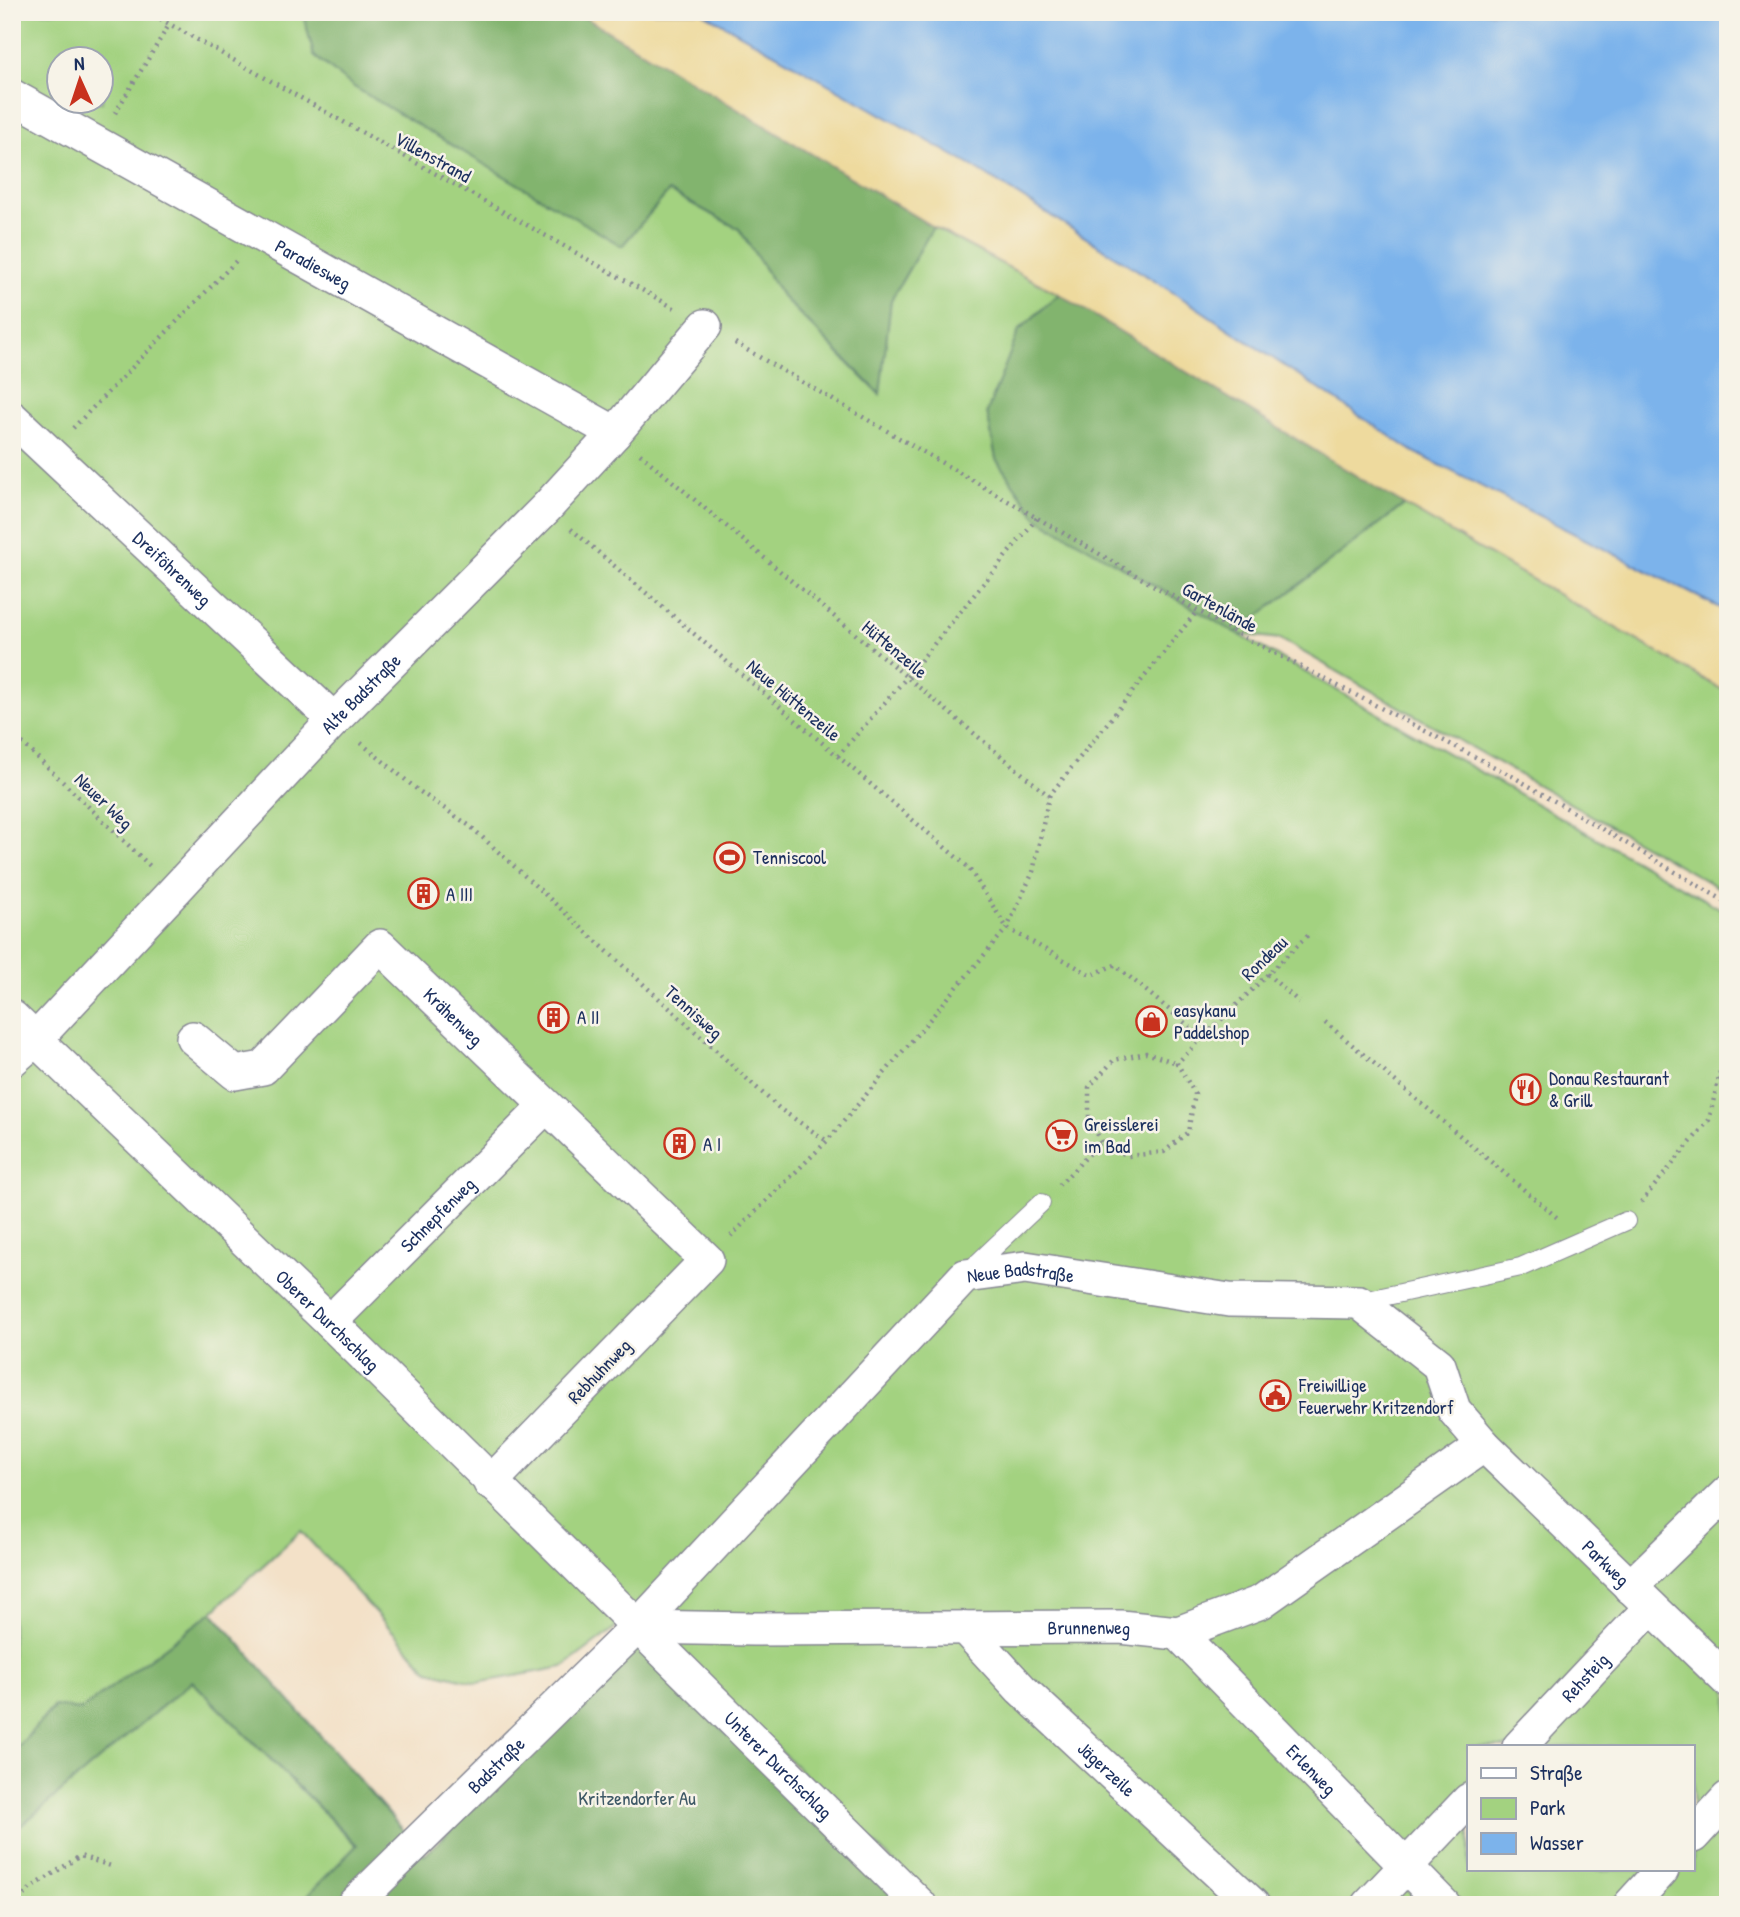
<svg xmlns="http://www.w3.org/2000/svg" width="1740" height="1917" viewBox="0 0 1740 1917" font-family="'Patrick Hand',sans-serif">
  <rect width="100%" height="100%" fill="#f7f3e8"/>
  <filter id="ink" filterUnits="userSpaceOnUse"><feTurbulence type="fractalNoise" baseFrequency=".0143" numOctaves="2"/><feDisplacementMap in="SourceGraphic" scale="14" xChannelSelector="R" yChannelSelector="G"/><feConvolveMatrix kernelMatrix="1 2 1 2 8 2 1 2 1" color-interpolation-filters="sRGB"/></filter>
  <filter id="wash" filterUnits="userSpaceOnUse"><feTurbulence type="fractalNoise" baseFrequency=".00686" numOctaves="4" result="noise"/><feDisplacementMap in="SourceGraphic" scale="28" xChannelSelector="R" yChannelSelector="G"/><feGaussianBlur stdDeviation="1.57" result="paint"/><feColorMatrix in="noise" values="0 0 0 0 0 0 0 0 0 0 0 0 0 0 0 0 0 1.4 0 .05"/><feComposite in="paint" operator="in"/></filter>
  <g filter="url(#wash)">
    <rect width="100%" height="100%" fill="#f3e1c8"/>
    <path fill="#a3d280" stroke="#5f806f" stroke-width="2" fill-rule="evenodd" d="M12,12h291l11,44 40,31 268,158 47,-54 70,38 44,68 96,97 12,-94 42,-73 126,67 -40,36 217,303 168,-128 324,188v200l-448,-254 -42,-5 490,279v992h-791l-299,-294 -75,56 -86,16 -48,-12 -128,-140 -89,81 -131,98 -27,-4 -42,48zM60,60h42v42h-42zM1469,1747h224v123h-224z
      M192,1681l165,165 -59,59h-286v-72z"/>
    <path fill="#82b46e" stroke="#4e7266" stroke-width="2" d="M303,12h273l357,215 -42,73 -11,94 -97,-97 -44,-68 -70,-38 -47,55 -268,-159 -40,-31z
      M1059,294l345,211 -168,128 -199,-115 -41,-59 -9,-47 32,-82z
      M212,1612l213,243 212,-209 265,259h-604l59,-60 -165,-164 -180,152v-79l43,-48 26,4z"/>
    <path fill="#eeda9e" stroke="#84847e" stroke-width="2" d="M576,12h126l270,154 221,139 221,147 314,160v81l-324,-188 -345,-211 -126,-67z"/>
    <path fill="#7cb3eb" stroke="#4c71a4" stroke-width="2" d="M702,12h1026v600l-314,-160 -221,-147 -221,-139z"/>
  </g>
  <g filter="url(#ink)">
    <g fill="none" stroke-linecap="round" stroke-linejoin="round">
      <defs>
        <path id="service" d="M967,1273l74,-70
          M1359,1302l162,-35 105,-46"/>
        <g id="minor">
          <path id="s1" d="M12,96l603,337"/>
          <path id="s2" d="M12,418l322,302"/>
          <path id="s3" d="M12,1017l318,305 590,583"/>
          <path id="s4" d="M193,1038l42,35 28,-5 117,-122 327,314 -217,223"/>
          <path id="s5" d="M12,1060l23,-20 299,-320 212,-212 69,-75 90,-107"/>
          <path id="s6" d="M330,1322l216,-216"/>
          <path d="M1630,1587l98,-95"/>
          <path id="s7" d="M637,1627l116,2 367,-2 58,6 83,-31 223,-157"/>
          <path id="s8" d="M965,1628l56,61 232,216"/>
          <path id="s9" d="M1178,1633l266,272"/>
          <path id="s10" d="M1519,1747l132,-140"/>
          <path d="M1693,1836l35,-38"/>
          <path id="s11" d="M353,1905l284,-278 328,-351 60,-8 204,32 130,2 80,63 15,45 30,35 244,236"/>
          <path d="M1369,1905l100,-105"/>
          <path d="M1630,1905l32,-35"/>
        </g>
      </defs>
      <use href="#service" stroke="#878893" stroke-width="20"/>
      <use href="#minor" stroke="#878893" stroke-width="36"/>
      <path stroke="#878893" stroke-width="4.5" stroke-dasharray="2 5" stroke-linecap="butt" d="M148,12l528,297
        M115,113l54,-88
        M735,343l501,290 276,143 216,127
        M73,428l163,-167
        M640,454l409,342 -16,76 -26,56 -180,213 -96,95
        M571,529l397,338 39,61 84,47 24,-10 87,72
        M12,733l138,133
        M361,743l58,48 51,35 310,283 47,32
        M838,756l69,-79 130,-159
        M1049,796l148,-185
        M1267,974l32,28
        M1325,1022l235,198
        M1101,1142l-12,-26v-29l25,-27 32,-7 31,10
        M1059,1185l42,-43 27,14 36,-4 24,-20 7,-38 -18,-31 134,-131
        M1641,1202l68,-82 19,-83
        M14,1905l17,-17 49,-32 34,11"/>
      <use href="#service" stroke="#fff" stroke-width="18"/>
      <use href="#minor" stroke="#fff" stroke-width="33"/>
    </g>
  </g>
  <defs>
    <symbol id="stadium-ring" viewBox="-11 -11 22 22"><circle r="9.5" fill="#f7f3e8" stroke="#c8321e" stroke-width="1.5"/><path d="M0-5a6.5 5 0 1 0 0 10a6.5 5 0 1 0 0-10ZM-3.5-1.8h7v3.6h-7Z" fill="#c8321e"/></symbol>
    <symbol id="building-ring" viewBox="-11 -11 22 22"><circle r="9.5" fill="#f7f3e8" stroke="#c8321e" stroke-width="1.5"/><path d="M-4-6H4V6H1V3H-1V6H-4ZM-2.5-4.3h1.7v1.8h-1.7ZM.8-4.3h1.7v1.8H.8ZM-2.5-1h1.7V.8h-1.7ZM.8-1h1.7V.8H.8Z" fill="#c8321e"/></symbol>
    <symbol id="shop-ring" viewBox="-11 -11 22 22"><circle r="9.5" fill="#f7f3e8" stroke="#c8321e" stroke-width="1.5"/><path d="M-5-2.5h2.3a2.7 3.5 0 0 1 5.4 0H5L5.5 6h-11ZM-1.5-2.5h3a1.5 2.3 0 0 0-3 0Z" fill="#c8321e"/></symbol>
    <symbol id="restaurant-ring" viewBox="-11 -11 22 22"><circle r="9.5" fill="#f7f3e8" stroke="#c8321e" stroke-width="1.5"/><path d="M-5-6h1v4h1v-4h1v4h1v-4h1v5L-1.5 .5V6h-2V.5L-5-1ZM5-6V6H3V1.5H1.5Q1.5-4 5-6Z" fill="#c8321e"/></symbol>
    <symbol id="supermarket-ring" viewBox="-11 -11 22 22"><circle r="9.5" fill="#f7f3e8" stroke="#c8321e" stroke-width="1.5"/><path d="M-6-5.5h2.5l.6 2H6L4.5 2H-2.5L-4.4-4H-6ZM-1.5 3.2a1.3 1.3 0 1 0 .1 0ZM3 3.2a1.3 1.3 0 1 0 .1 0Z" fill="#c8321e"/></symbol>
    <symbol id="civic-ring" viewBox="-11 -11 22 22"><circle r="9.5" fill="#f7f3e8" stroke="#c8321e" stroke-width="1.5"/><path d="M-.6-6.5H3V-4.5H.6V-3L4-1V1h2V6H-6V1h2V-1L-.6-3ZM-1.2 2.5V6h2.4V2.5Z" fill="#c8321e"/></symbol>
  </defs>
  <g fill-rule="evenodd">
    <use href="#stadium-ring" x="712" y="840" width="35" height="35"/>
    <use href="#building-ring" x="406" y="876" width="35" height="35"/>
    <use href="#building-ring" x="536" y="1000" width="35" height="35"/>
    <use href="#shop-ring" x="1134" y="1004" width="35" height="35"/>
    <use href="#restaurant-ring" x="1508" y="1072" width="35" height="35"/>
    <use href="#supermarket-ring" x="1044" y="1118" width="35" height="35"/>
    <use href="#building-ring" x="662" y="1126" width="35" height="35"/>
    <use href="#civic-ring" x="1258" y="1378" width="35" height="35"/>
  </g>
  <g text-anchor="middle" stroke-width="5" stroke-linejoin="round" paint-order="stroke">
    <g font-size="19" fill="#1b2f5e" stroke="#f7f3e8">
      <text transform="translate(433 157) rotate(29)" y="7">Villenstrand</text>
      <text dy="7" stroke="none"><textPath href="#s1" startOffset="345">Paradiesweg</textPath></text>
      <text dy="7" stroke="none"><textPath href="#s2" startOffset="220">Dreiföhrenweg</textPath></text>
      <text transform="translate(1220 607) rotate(29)" y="7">Gartenlände</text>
      <text transform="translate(895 649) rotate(40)" y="7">Hüttenzeile</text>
      <text dy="7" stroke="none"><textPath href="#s5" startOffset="506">Alte Badstraße</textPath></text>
      <text transform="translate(794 700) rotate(40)" y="7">Neue Hüttenzeile</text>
      <text transform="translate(104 801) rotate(44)" y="7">Neuer Weg</text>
      <text transform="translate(1264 958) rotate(-44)" y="7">Rondeau</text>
      <text transform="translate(694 1012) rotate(42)" y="7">Tennisweg</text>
      <text dy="7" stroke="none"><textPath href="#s4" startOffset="354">Krähenweg</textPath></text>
      <text dy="7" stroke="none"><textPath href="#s6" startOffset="152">Schnepfenweg</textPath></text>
      <text dy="7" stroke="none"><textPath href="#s11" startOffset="934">Neue Badstraße</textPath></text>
      <text dy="7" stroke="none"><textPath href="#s3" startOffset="438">Oberer Durchschlag</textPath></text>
      <text transform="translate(599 1371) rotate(-46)" y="7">Rebhuhnweg</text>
      <text dy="7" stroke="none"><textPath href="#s11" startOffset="1640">Parkweg</textPath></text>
      <text dy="7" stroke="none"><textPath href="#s7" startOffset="452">Brunnenweg</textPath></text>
      <text dy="7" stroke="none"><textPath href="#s10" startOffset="96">Rehsteig</textPath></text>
      <text dy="7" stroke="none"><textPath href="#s11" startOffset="200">Badstraße</textPath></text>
      <text dy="7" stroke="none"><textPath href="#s3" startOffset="1071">Unterer Durchschlag</textPath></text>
      <text dy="7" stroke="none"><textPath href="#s8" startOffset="200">Jägerzeile</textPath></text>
      <text dy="7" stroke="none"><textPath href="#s9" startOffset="191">Erlenweg</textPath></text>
    </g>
    <g font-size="19" fill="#1b2f5e" stroke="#f7f3e8" text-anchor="start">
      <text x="753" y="864">Tenniscool</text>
      <text x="446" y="901">A III</text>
      <text x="1174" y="1017">easykanu<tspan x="1174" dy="22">Paddelshop</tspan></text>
      <text x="577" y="1024">A II</text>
      <text x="1549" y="1085">Donau Restaurant<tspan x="1549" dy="22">&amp; Grill</tspan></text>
      <text x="1084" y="1131">Greisslerei<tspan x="1084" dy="22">im Bad</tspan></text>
      <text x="703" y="1151">A I</text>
      <text x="1299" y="1392">Freiwillige<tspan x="1299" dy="22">Feuerwehr Kritzendorf</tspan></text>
    </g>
    <g font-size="19" fill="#3d5866" stroke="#f7f3e8">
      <text x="637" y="1805">Kritzendorfer Au</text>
    </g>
  </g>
  <rect width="1740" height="1917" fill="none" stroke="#f7f3e8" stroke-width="42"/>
  <rect x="1467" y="1745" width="228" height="126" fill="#f7f3e8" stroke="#9fa5b1" stroke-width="2"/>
  <rect x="1481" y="1768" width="35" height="10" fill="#ffffff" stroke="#9fa5b1" stroke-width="2"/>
  <text x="1530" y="1780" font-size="21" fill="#1b2f5e">Straße</text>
  <rect x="1481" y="1798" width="35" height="21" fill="#a3d280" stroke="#9fa5b1" stroke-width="2"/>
  <text x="1530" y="1815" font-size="21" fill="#1b2f5e">Park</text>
  <rect x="1481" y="1833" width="35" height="21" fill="#7cb3eb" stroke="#9fa5b1" stroke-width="2"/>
  <text x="1530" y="1850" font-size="21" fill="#1b2f5e">Wasser</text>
  <g transform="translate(80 80) rotate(357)"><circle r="33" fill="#f7f3e8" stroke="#9fa5b1" stroke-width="2"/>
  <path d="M0-5L12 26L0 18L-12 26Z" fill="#c8321e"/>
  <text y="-10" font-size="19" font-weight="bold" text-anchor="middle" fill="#1b2f5e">N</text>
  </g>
</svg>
